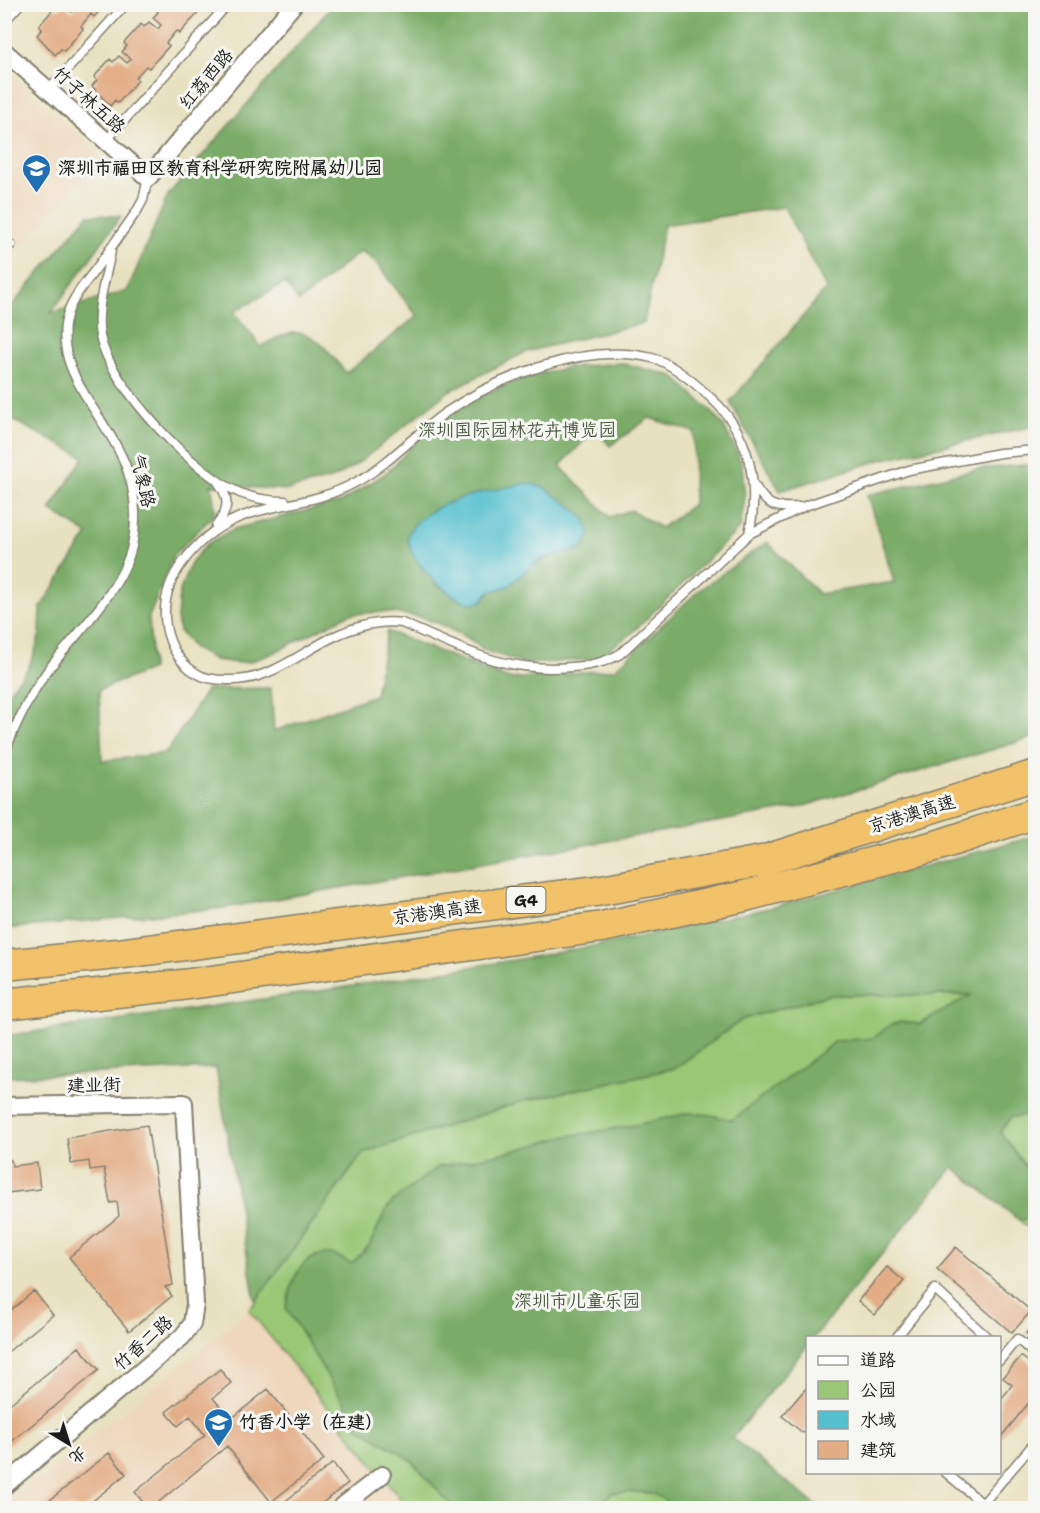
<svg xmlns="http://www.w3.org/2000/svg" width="1040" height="1513" viewBox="0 0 1040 1513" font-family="'Shantell Sans','LXGW WenKai TC',sans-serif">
  <rect width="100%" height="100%" fill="#f6f6f2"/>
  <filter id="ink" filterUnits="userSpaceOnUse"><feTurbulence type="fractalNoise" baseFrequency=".0167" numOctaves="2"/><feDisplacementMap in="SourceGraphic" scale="12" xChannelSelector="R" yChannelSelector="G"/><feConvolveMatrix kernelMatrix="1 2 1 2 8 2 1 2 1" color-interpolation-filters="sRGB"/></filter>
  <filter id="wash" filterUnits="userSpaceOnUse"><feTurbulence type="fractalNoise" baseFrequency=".008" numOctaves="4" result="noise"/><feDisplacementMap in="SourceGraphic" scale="24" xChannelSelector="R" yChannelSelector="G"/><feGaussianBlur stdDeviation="1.35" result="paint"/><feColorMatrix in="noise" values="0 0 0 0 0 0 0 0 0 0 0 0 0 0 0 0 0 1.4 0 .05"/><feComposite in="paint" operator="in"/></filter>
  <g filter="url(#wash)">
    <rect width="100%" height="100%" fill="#e8e1bf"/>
    <path fill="#eed7bb" d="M5,69l97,88 -80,89 -17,-16z
      M249,1310l159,198h-403v-2z"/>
    <path fill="#99c776" stroke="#5a7249" stroke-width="1.5" d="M1035,973v260l-82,-66 -139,170 -6,1 -1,8 -75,92 87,70h-411l-159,-198 114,-157 161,-52 151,-33 68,-49 86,-24h144z"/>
    <path fill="#7aac67" stroke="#4b6442" stroke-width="1.5" fill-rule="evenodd" d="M333,5h702v421l-151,33 -104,32 -50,-89 96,-113 -42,-82 -120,18 -20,98 -118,29 -77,39 -93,74 -22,13 -46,12 -77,-5 5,28 -42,42 -25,62 3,52 -53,21 3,71 64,-8 41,-64 64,-1 3,43 101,-36 12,-64 122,48 106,-10 83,-78 69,-49 52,52 75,-12 -27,-87 111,-26 57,-5v273l-238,71 -573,100 -219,21v-233l22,-26 8,-18 5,-19 1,-26 47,-73 -38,-24 34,-53 -79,-41v-102l83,-99 33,1 -70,97 76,-22 41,-96zM361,251l15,12 41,53 -71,57c-29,-35 -40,-56 -85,-26l-27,-35 51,-29 14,19z
      M621,363l52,13 40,37 10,12 14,27 5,14 3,31 -5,31 -109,106 -36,25 -69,5 -40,-13 -15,-11 -33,-17 -18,-6 -35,-5 -35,2 -79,40 -22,8 -12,1 -22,-3 -21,-11 -15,-18 -2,-13 2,-25 10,-26 8,-12 10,-11 26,-15 108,-27 45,-29 31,-32 18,-15 40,-27 21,-10 22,-9 51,-13zM649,418l45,14 -1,72 -32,24 -30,-18 -21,7 -50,-51 35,-37 15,17zM554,555l-23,11 -22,20 -16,3 -20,14 -8,-1 -31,-19z
      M1035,836v279l-24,2 -11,15 35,47v38l-16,3 -66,-53 -139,170 -6,1 -1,8 -75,92 87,70h-146c-19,-21 -34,-15 -61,-15l-16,15h-143l-43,-49 -51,-31 -73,-120c5,-24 12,-54 43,-54 6,-1 15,6 21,9l3,-1 16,-16 18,-38 6,-7 45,-34 74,-16 51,-14 67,-11 59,-13 23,2 20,5 104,-79 38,-3 16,-13 10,-3 20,2 51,-29h-142l-86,24 -68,49 -151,33 -161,52 -108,149 -39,-234 -211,9v-41l328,-47 205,-33 86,-16 153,-34z"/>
    <path fill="#54c0cf" stroke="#386e76" stroke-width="1.5" d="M526,483l17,4 29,20 13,12 5,16 -8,13 -40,11 -11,7 -22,20 -20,6 -8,10c-5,1 -9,1 -14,0 -20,-5 -66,-47 -58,-70 1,-3 7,-9 9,-11 24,-24 76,-30 108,-38z"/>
    <g id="blocks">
      <path fill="#e3ad86" d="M64,4l8,8 4,-4 -4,-4h34l-12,13 -3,-3 -10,12 2,3 -19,22 -3,-2 -6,6 -18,-20 5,-6 -3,-3 16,-19 3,3z
        M158,4h42l-4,5 3,3 -20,22 -3,-3 -10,12 3,3 -20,22 -3,-2 -11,12 3,2 -20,23 -3,-3 -5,6 -18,-20 5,-6 -3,-3 16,-18 3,3 6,-6 8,7 4,-4 -9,-7 5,-6 -3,-3 17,-19 3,3 5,-5 9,7 3,-4 -8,-7 5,-6 -3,-3z
        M147,1125l26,160 -8,2 7,9 -43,35 -60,-74 50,-41 -2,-14 -7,1 -6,-35 -14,2 -1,-9 -18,3 -4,-26z
        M11,1160l1,6 25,-3 3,26 -33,4 -3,2v-34z
        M956,1247l75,64 -19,22 -75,-64z
        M887,1267l17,14 -29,34 -17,-14z
        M1036,1285v15l-8,-7z
        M34,1291l19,24 -49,40v-39z
        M1036,1322v18l-10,-7z
        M79,1347l20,23 -94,77v-39z
        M1021,1356l15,12v26l-36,44v-37l12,-16 -9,-7z
        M220,1369l11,14 -18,15 18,21 37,-30 56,71 -53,42 -44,-56 -73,60 2,2h-15l4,-3 -10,-13 70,-57 -15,-19 -12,10 -12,-14z
        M808,1386v41l-5,6 -21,-17z
        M109,1453l17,21 -42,34h-44z
        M333,1463l15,20 -32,25h-39z"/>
    </g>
  </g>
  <g filter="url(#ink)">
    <use href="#blocks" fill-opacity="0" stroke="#827e6e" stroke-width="1.5"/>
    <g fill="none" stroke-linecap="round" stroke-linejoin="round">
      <defs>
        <path id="lane" d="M4,22l16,-18
          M49,90l77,-86
          M106,141l122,-137
          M4,240l7,5
          M111,251c-5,27 -16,58 -11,85 10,50 94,138 140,157 15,6 29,8 45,8
          M755,486c13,22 20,22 44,21
          M216,526c13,-16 14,-28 2,-44
          M749,534c11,-50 1,-101 -38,-136 -14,-13 -41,-36 -59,-40 -66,-16 -153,18 -207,55 -30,21 -55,50 -87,68 -62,36 -124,12 -175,81 -13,17 -19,34 -18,55 1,22 12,45 31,56 9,6 21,7 31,7 42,2 71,-26 106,-43 21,-10 45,-17 69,-14 60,26 101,50 169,44 18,-1 34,-4 49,-13l129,-120 56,-28 104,-36 91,-17 36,-3
          M4,755c11,-30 25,-59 44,-85 27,-35 74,-80 84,-124 7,-32 2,-68 -14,-97 -21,-41 -67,-86 -50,-137 6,-17 19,-31 30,-46 13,-18 26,-37 39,-55l6,-11 5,-22
          M896,1338l39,-49 53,49
          M1000,1360l17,-21 19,16
          M945,1472l38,32
          M979,1508l57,-67"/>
        <path id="street" d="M4,51l144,127 146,-174
          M4,1106l180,-3 11,201 -3,20 -10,13 -178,149
          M340,1508l42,-33"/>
        <path id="highway" d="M4,965l113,-11 479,-63 166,-30 274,-86
          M4,1004l178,-19 420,-58 143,-31 194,-51 97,-32"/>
      </defs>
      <use href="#lane" stroke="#827e6e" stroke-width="11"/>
      <use href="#street" stroke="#827e6e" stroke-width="20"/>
      <use href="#highway" stroke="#827e6e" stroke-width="33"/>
      <use href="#lane" stroke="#fff" stroke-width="8"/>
      <use href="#street" stroke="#fff" stroke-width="16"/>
      <use href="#highway" stroke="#f2c26a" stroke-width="30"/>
    </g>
  </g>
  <defs>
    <symbol id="school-pin" viewBox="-11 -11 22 30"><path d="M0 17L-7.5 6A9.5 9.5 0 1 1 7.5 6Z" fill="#1f6fb2" stroke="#f6f6f2"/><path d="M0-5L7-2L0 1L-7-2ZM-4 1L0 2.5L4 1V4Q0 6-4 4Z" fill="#fff"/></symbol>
    <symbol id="university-pin" viewBox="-11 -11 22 30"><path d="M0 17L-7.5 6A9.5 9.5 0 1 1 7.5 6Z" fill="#1f6fb2" stroke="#f6f6f2"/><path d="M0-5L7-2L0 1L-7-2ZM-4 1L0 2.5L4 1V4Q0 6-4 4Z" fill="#fff"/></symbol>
  </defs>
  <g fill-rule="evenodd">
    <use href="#school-pin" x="20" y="152" width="33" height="45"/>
    <use href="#university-pin" x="202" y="1406" width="33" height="45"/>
  </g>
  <g text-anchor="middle" stroke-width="6" stroke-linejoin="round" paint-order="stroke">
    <rect fill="#f6f6f2" stroke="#5d5d5c" stroke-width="1.5" x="506.5" y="887" width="39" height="26" rx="4.5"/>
    <g font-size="16" font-weight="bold" fill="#1c1c1c">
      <text x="526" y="906">G4</text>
    </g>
    <g font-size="18" fill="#1c1c1c" stroke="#f6f6f2">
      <text transform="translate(206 79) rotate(-50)" y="6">红荔西路</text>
      <text transform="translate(89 100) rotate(42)" y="6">竹子林五路</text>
      <text transform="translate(143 481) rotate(77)" y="6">气象路</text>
      <text transform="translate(912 814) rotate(-17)" y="6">京港澳高速</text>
      <text transform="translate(437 912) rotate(-8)" y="6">京港澳高速</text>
      <text transform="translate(94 1085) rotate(-1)" y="6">建业街</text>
      <text transform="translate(143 1343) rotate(-42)" y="6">竹香二路</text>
    </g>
    <g font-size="18" font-weight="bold" fill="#1c1c1c" stroke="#f6f6f2" text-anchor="start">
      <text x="58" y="174">深圳市福田区教育科学研究院附属幼儿园</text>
      <text x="239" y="1428">竹香小学（在建）</text>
    </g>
    <g font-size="18" fill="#48583c" stroke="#f6f6f2">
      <text x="517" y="436">深圳国际园林花卉博览园</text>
      <text x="577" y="1307">深圳市儿童乐园</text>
    </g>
  </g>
  <rect width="1040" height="1513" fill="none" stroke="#f6f6f2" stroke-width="24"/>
  <rect x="806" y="1336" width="195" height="138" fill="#f6f6f2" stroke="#9f9f9c" stroke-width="1.5"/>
  <rect x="818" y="1356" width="30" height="9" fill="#ffffff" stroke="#9f9f9c" stroke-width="1.5"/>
  <text x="860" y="1366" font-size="18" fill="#1c1c1c">道路</text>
  <rect x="818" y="1381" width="30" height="18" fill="#99c776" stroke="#9f9f9c" stroke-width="1.5"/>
  <text x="860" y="1396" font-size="18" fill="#1c1c1c">公园</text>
  <rect x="818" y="1411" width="30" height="18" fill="#54c0cf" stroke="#9f9f9c" stroke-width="1.5"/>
  <text x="860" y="1426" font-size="18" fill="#1c1c1c">水域</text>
  <rect x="818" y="1441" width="30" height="18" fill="#e3ad86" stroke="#9f9f9c" stroke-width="1.5"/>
  <text x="860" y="1456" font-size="18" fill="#1c1c1c">建筑</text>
  <g transform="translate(69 1444) rotate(142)" stroke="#f6f6f2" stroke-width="4.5" paint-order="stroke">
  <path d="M0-4.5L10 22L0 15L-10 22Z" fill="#1c1c1c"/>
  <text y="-9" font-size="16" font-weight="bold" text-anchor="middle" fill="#1c1c1c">北</text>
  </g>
</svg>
